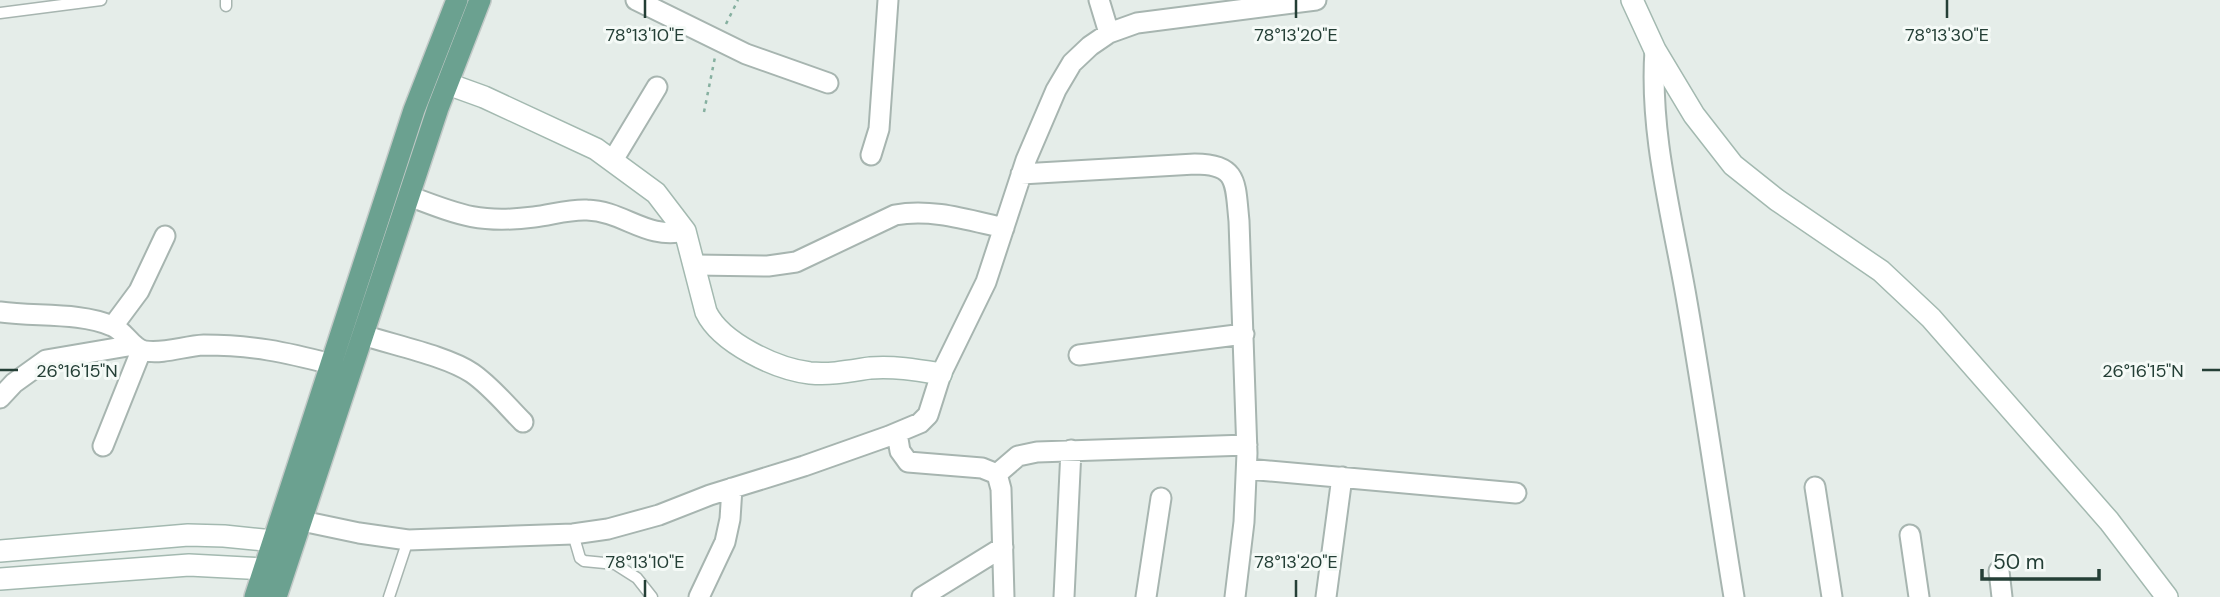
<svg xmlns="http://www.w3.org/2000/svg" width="2220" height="597" viewBox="0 0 2220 597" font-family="'DM Sans',sans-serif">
  <rect width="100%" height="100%" fill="#e5ede9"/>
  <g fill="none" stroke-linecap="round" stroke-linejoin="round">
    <defs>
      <path id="lane" d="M226,6v-6
        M0,13l101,-13
        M573,534l7,24 4,3 31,3 22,14 15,19
        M389,597l19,-57"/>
      <path id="street" d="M636,0l110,54 82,29
        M1099,0l10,33
        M1655,50c-6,85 18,169 32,252 17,98 31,197 47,295
        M871,155l8,-26 9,-129
        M613,160l44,-73
        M1021,174l174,-10c44,0 40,20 44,57l8,232 -3,69 -9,75
        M409,196c50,19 71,28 125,21 17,-2 36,-8 53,-7 37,1 59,30 98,21
        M695,265l73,1 28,-4 99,-47c36,-7 73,5 109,13
        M0,312c35,5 80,0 112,14 13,5 20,23 33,25 20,3 39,-5 59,-6 48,0 81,7 127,19
        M113,326l26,-35 26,-55
        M363,335c30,10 84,21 109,38 19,13 35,33 51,49
        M1079,355l165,-21
        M0,398l14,-15 32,-23 88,-15
        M897,433l3,18 8,11 74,6 15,6 4,15 3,108
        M103,446l38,-95
        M1247,469l269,24
        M997,474l21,-18 19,-4 210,-7
        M1815,487l17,110
        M302,521l57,12 49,7 165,-6 35,-5 51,-14 51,-20 94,-29 85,-30 31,-13 8,-8 13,-41 45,-92 40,-122 30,-70 16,-27 18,-17 19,-13 28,-10 179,-23
        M1910,535l9,62
        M1999,571l3,26
        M699,597l26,-55 5,-23 2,-31
        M922,597l81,-50
        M1064,597l7,-147
        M1146,597l15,-99
        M1326,597l16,-120"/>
      <path id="secondary" d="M1632,0l23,50 39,65 39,50 44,35 104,71 50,47 178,203 58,76
        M448,84l36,13 112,52 60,44 29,38 21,81c15,31 70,57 104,61 21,2 40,-2 60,-5 24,-2 47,2 71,6
        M0,551l188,-16 36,1 49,5
        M0,579l189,-14 75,4"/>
      <path id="primary" d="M255,597l159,-487 43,-110
        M276,597l162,-489 42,-108"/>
    </defs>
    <use href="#lane" stroke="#a7b5b0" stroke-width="13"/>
    <use href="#street" stroke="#a7b5b0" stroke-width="23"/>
    <use href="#secondary" stroke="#a3b9b0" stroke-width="24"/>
    <use href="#primary" stroke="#c2c9c7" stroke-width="24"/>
    <path stroke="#86b0a0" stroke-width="2.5" stroke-dasharray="3.5 5" stroke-linecap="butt" d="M726,24l12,-24
      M704,112l11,-55"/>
    <use href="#lane" stroke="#fff" stroke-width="10"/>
    <use href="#street" stroke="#fff" stroke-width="19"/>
    <use href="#secondary" stroke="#fff" stroke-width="21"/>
    <use href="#primary" stroke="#6ba190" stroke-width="21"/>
  </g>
  <path fill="none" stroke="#243f36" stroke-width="2.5" d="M645,0v18M1296,0v18M1947,0v18M0,370h18M2202,370h18M645,580v17M1296,580v17"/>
  <g font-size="18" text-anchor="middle" fill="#243f36" stroke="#f5faf7" stroke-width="6" stroke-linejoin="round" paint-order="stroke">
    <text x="645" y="41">78°13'10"E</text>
    <text x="1296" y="41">78°13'20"E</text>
    <text x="1947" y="41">78°13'30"E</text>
    <text x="77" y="377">26°16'15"N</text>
    <text x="2143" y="377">26°16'15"N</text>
    <text x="645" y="568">78°13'10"E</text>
    <text x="1296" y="568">78°13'20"E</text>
  </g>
  <path d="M1982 569v10h117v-10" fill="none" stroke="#243f36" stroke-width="3.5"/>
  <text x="1993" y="569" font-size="21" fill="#243f36" stroke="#f5faf7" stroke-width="5" paint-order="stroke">50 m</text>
</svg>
